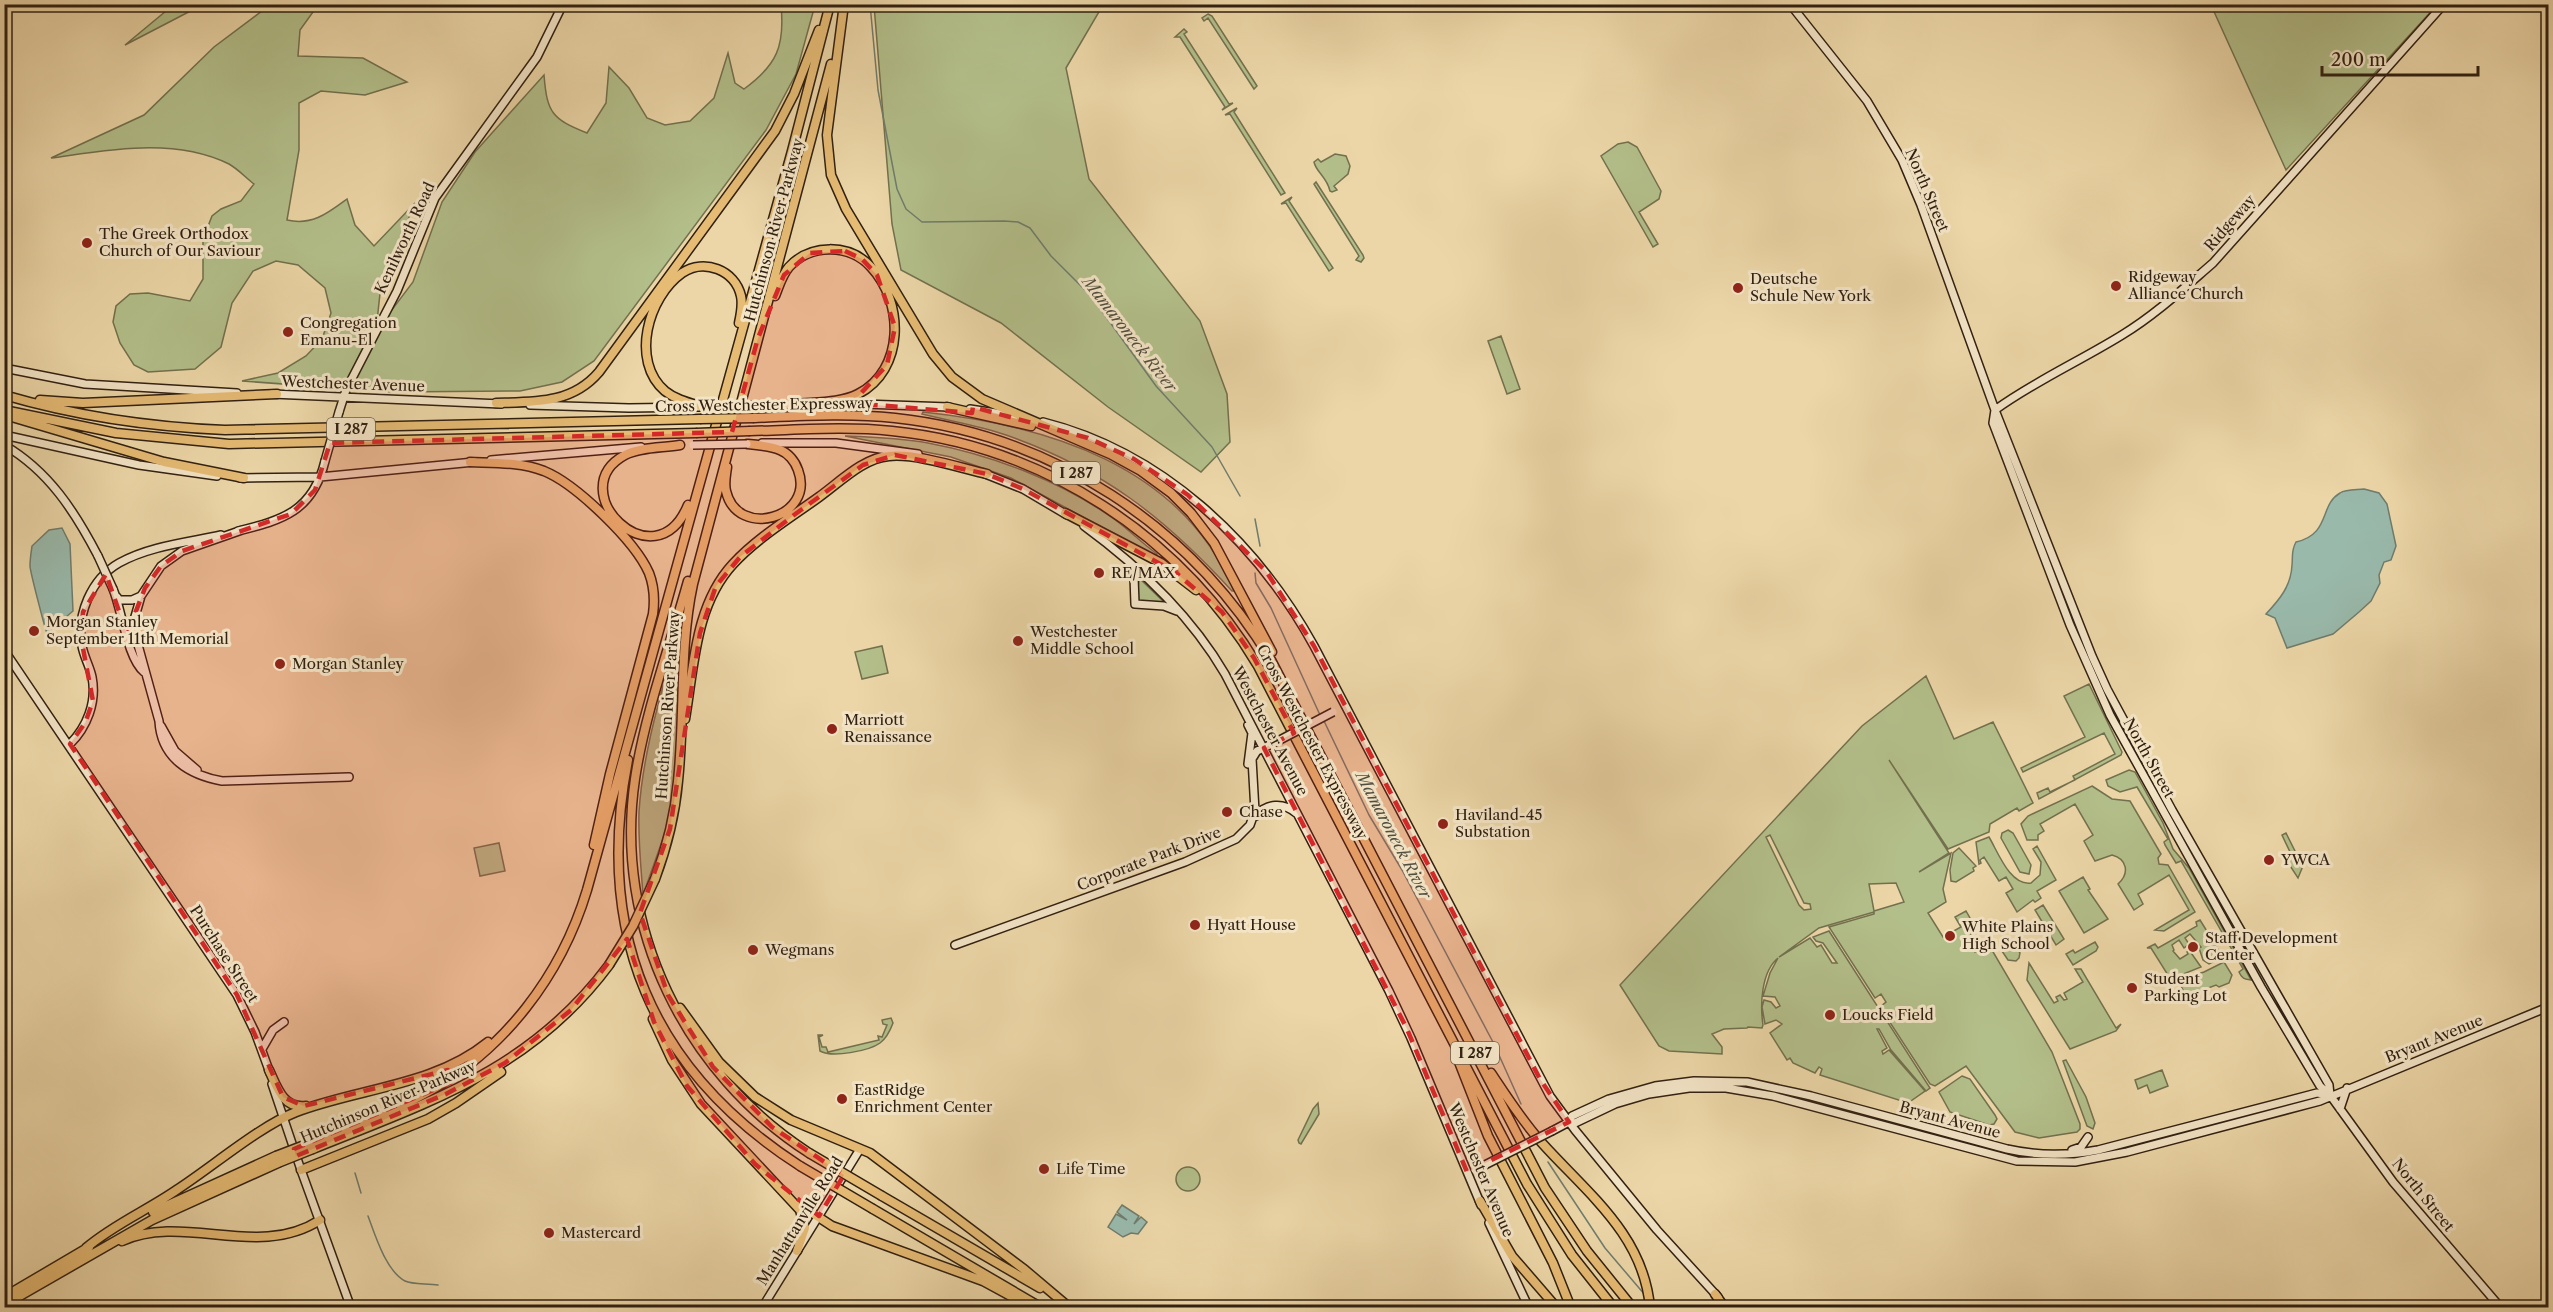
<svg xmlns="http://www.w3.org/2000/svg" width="2553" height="1312" viewBox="0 0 2553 1312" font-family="'Libre Caslon Text',serif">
  <rect width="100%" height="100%" fill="#ecd6a7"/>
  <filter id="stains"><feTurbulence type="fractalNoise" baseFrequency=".00333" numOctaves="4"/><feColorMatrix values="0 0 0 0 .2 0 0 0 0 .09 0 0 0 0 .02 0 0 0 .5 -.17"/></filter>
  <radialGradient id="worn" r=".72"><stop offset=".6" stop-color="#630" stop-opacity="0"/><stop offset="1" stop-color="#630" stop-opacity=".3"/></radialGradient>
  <path fill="#b3bf8a" stroke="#72704e" stroke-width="1.5" fill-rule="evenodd" d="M173,5h29l-77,40 47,-39z
    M270,5h48l-18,25 -2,26 65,2 44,24 -42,13 -44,-4 -22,12v47l-12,70c25,6 41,-7 60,-21l8,26 19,21 41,-43 -34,81 -5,47 37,-49 29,-80 33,-50 69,-77c3,38 8,44 43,58l19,-30 3,-36 20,21 18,30 18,7 25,-4 24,-23 14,-45 7,30 9,6c33,-24 41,-43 37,-84h34l-19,69 -30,56 -172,231 -32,21 -42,9 -127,1 -151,-11 36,-8 28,-17 16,-17 9,-26 -6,-25 -27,-23 -22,-4 -23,10 -21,32 -11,44 -26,22 -47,3 -14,-7 -14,-22 -7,-21 3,-16 14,-12 18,-1 42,8 13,-22v-40l9,-23 9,-7 20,-8 13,-17c-8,-6 -16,-15 -25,-20 -55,-27 -120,-14 -178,-6l93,-43 70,-68z
    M874,5h229l-37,63 23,111 111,142 27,73 3,48 -29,30 -93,-65 -107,-84 -100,-53 -9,-46z
    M2211,5h226l-151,165z
    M1208,14l4,2 45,70 -3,3 -46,-71 -4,3 -2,-3z
    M1184,29l3,3 -3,2 45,70 4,-1 -11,7 3,-3 -45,-70h-5z
    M1237,108l-3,4 51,81 -4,2 -51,-81 -5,1z
    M1628,142l9,5 24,44 -2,8 -20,13 19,32 -5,3 -52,-91 17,-12z
    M1335,154l11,2 4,10 -2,8 -14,12 3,4 -5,2 -2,-1c-3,-14 -14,-19 -16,-29l4,-3 3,3z
    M1316,182l47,73 1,3 -3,4 -5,-2 3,-4 -45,-72z
    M1292,197l-3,4 44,67 -4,3 -43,-68 -5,1z
    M1501,336l19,53 -13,5 -19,-53z
    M923,412c123,13 259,53 311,179h-2c-68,-74 -129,-122 -226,-156 -27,-9 -56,-14 -84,-21z
    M845,436c27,1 56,2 83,7 64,12 133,38 186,76 15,11 28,24 43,35l-2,2 -144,-78 -60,-21z
    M1139,578l26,25 -25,-1 -3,-3z
    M681,619l-4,123 -4,53 -7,35 -23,65c-2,-28 -5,-55 -4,-83 4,-65 26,-130 42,-193z
    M882,646l6,27 -26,6 -7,-27z
    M1926,676l28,63 39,-17 40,81 -14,8 -2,-3 -27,16 -1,8 -41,17 -59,-89 60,93 -30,19 32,-19 -8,36 3,13 -18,11 15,24 18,-10 -6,-10 11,-6 8,14 -5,16 6,11 14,-7 63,107 28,72v5l-3,3 -38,6 -24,-6 -49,-66 -31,20 -5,-2 -50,-77 6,-5 -5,-8 -6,4 -46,-71 45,-13v-2l-55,16 -40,29 31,-19 7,9 4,-2 11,18h5l-14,-20 -7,-2 -3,-4 16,-6 101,157 -4,3 -35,-41 -12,-21h-2l10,19 -5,3 1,3 6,-4 36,41 -17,12 -88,-28 2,-6 -3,-2 -4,6 -22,-10 -3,-5 -3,2 -17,-27 12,-9 -6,-4 -11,4 -3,-17 2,-7 7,2 5,6 4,-2 -5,-9 -12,-1 7,-23 8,-15c-17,14 -18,47 -15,67l-1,3 -14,-1 -1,1 -23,1 -12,5 10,13v7l-53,-3 -10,-5 -39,-61 242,-259zM1770,835l34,68 6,1 1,5 -7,1 -5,-5 -33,-68zM1896,883l8,19 -30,9 -5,-27z
    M2089,684l33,68 -1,3 -82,44 -2,-6 11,-5 2,4 25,-12 -2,-4 42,-22 -11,-21 -81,39 -2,-4 64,-31 -21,-41z
    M2129,770l6,2 28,51 10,26 16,19 62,112c-6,-1 -9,-1 -12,-8l4,-3 -62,-108 -5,2 -11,-18 -1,-3 4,-3 -31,-52 -17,5 -12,-6 -2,-6z
    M2092,786l20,13 18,2 31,53 -3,4 1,6 9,1 27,47 -31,19 -9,-1 34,-20 -20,-35 -31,19 5,10 -9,6 -16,-26c12,-11 9,-25 -6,-29l-17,6 -11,-20 9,-6 -18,-31 -35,20 4,7 -6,4v5h-11l-6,-16 7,-8z
    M2008,830l5,3 18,32 -2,9 -9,-2 -19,-34 1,-5z
    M2286,833l15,30 4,-2 -7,17 -13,-20 6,-4 -9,-19z
    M1989,837c9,15 21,49 42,46l9,-8 1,-13 -8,-13 4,-3 19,34 -19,11 4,7 -6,4 -2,-2 -16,12 -11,-19 7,-4 -7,-12 -7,4 -15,-24 -4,3 1,3 -2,1 -3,-22z
    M499,843l6,28 -25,5 -6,-28z
    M1959,848l17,18 -3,2 1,3 -18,11 -5,-1 -1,-11 3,-17z
    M2083,877l7,12 -2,1 20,29 -24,14 -25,-42z
    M2043,905l21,34 -8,6 -21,-35z
    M2200,920l23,37 -14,7 -6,-4 -4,-12 2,-1 -11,-13 -5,4 4,6 -5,4 -5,-8 -7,5 2,5 -1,1 7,8 8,-5 -1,-2 2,-2 12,17 -35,14 2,-6 -17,-27h-4l8,-4 3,4 39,-22 -1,-4z
    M2008,940l6,3 6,10 -1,5 -3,3 -8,-1 -6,-9 1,-7z
    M2095,942l3,5 -2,4 -23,14 -7,-11 7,-4 2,3z
    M2224,962l8,13 -3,8 -10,4 -3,-2 -24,9v5l-4,1 -7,-14 3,-2 -3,-5 23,-7z
    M2029,963l25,40 4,-2 -2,-4 4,-2 4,5 3,-1 -3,-6 19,-11 -8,-13h6l35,59 5,-4 -5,7 -46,18 -43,-69z
    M891,1018l2,5c-3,8 -6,15 -13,20 -11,8 -48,15 -60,8l-2,-16h5l-4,2 3,10h4l2,5 51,-12 -1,-4 4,1 5,-12 -4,-1 -1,-4z
    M2066,1060l20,37 9,26 -2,6 -6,-3 -24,-65z
    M2162,1070l6,16 -18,7 -3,-8 -9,4 -3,-9z
    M1962,1076l8,3 25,36 2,4 -3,5 -5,1 -39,-13 -11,-20z
    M1318,1103l1,11 -18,30 -2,-1 -1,-3 15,-31z
    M1176 1179a12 12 0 1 1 24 0a12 12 0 1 1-24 0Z"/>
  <path fill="#99b9ab" stroke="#6f7c6d" stroke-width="1.5" d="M2364,489l15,4 8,11 9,42 -5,14 -7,2 -5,13 1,8 -9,18 -12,11 -26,22 -46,14 -12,-30 -9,-4c14,-15 25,-28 26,-49 1,-10 -1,-14 4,-23 35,-8 23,-37 44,-49 6,-4 17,-3 24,-4z
    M62,528l8,16 3,67 -26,22c-2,-4 -17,-62 -17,-67 0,-7 1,-13 2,-20l17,-16z
    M1122,1205l17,11 -5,8 7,-7 6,5 -9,12 -7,-1 -8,4 -15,-10 8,-13 11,6 -10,-8z"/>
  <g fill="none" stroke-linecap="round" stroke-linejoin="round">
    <path stroke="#6f7c6d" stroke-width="1.5" d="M870,4l8,86 19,99 9,20 16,13 82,-1 14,1 12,6 21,28 40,40 65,90 56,61 28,49
      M1255,519l5,27
      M1255,573l1,10 15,25 49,107
      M1324,721l45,94 33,55 92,174 27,60
      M1548,1162l57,86 40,47
      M355,1173l6,20
      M368,1216c7,19 18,55 37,65 8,4 23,2 33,4
      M1653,1302l6,6"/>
    <defs>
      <path id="secondary" d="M1790,4l77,97 35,59 19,45 74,205 97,246 15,33 65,121 157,275 1,10
        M4,368l81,16 152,9
        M272,394l229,10
        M835,403l114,4
        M530,405l99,3 70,-1
        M758,405l42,-1
        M970,409l45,7
        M1995,410l-2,13 77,202 40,90 151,272 59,99 10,9 63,87 108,126
        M1995,410c40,-29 85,-49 127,-75 33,-20 62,-47 91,-72l231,-259
        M339,412l7,-22 51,-99 38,-93 102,-141 26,-53
        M1043,422c119,30 213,119 271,224l236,450 25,34 82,100 61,67
        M4,435l135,30 78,11
        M762,443h74l82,11
        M4,445c45,26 71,67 94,111
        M491,460l150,-13
        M983,473l40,16 44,26
        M240,478l80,-1 154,-15
        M1084,526c56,41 106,88 141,148l164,317 22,47 70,167
        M242,530l-60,21 -21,15 -20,30 -7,24 1,14 24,87c2,37 30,54 63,60l127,-4
        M238,531c45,-11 75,-20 87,-70
        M1129,563l5,14 1,27 29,2 13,5
        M113,589c9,21 14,69 31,83
        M117,597l2,3h13l9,-4
        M4,650l233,345 18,37 15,41
        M1248,725l4,8 -4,31
        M161,726l14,25 22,19
        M70,744c17,-17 27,-42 22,-67 -2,-10 -8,-20 -10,-31 -6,-31 9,-67 37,-83 30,-17 70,-21 102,-28
        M1256,816c11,-13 27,-14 40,-3
        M955,945l230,-83 51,-23 14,-14 5,-14 -3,-52 5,-8 19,-9
        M262,1049l11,-19 11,-8
        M272,1084l29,86 50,138
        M2340,1109l7,-21
        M1569,1122l6,1 40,-19 34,-10 40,-6h37l47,8 244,65 58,1 52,-10 193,-51 228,-94
        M1552,1131l17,-9 3,-6 37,-17 46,-13 39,-5 53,1 64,14 196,53c31,7 60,7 91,1l219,-57 13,2
        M2072,1150l9,-3 7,-10
        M1489,1223l40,85
        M762,1308l98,-159"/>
      <path id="highway" d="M844,4l-17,131 4,40 15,34 87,145 19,23 30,22 128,55 31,17 30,22 20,20 23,30 58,109
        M775,296c4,-10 7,-21 14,-29 21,-23 60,-24 82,0 33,35 34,103 -13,127 -17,9 -43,8 -63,10
        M4,395c72,21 146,32 221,35l475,-11
        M40,400l43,3 194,-9
        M496,403c38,-1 76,1 103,-31l176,-241 19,-37 25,-64
        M703,407c-13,-4 -27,-7 -38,-16 -35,-30 -17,-94 17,-118 22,-15 53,-3 59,23 2,9 0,18 -2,27
        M947,407l84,19
        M4,410l112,23 113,11 467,-11
        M5,415l159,47 80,16
        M754,418c47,-2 94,-5 141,0 157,17 295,107 376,242l274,528 42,63 46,57
        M750,431c47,-1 95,-5 142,0 151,15 288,104 366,235l269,518 45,71 42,53
        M680,445c-17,3 -40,2 -55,10 -65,35 30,130 63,50
        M470,462c25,1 50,0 74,9 32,13 91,70 105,102 5,13 6,26 4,41l-43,160 -16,71
        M727,467c-1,8 -3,16 -1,24 11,49 90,27 72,-21 -3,-9 -10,-17 -18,-20 -10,-4 -22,-5 -33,-6
        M1065,513l96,50 35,27
        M688,581c-18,65 -43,131 -53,198 -22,148 50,294 174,374
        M685,719c9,-53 10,-114 48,-155 24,-26 57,-46 86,-67 21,-15 44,-39 70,-41 26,-3 72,12 98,18
        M628,760c-34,173 23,310 172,406
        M655,879c12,-32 20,-64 23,-98 7,-66 1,-132 15,-197l138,-520
        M680,1008l39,54 36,35 36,23 79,33 155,117 45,38
        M653,1019l19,41 29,44 99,106 5,18 -8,23
        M1459,1062l29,74 65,127 18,45
        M269,1070c8,17 14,39 37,36
        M1491,1073c16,24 31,48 51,70 45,50 102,92 108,165
        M310,1143c38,-16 78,-29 114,-49 80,-43 137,-118 163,-204l205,-739 38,-147
        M313,1149c116,-47 218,-79 296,-184
        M301,1170l127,-51 28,-16 45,-31
        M882,1196l158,92
        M1480,1201l32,55 45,52
        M800,1205l32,21 151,55 50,27
        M873,1209l169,99
        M153,1212l123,-56
        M122,1241c63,-28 136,19 198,-21
        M86,1248c28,-24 62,-38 92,-59 34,-22 82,-63 118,-77 63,-24 138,-26 192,-70
        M1715,1294l10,14
        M4,1297l85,-50
        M4,1305l148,-85 126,-57"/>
    </defs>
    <use href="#secondary" stroke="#312011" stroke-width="10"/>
    <use href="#highway" stroke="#312011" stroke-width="11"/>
    <use href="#secondary" stroke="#f3e4c6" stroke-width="7"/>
    <use href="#highway" stroke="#e6bb74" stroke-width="8"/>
    <defs>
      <path id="secondary-bridge" d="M703,407l55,-2
        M693,445l54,-1
        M325,461l14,-49
        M98,556l15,33
        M1276,742l57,-30
        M1475,1170l77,-39"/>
      <path id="highway-bridge" d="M700,419l54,-1
        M696,433l54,-2
        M609,965l24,-39 22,-47
        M809,1153l73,43
        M276,1156l34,-13
        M278,1163l35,-14
        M800,1166l73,43"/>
    </defs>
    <use href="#secondary-bridge" stroke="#312011" stroke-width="10" stroke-linecap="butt"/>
    <use href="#highway-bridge" stroke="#312011" stroke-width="11" stroke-linecap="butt"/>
    <use href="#secondary-bridge" stroke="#f3e4c6" stroke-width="7"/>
    <use href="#highway-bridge" stroke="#e6bb74" stroke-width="8"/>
  </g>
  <path fill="#d62828" fill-opacity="0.2" stroke="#d62828" stroke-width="4.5" stroke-dasharray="12 8" stroke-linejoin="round" d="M845,251l17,8 15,16 18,52 -8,38 -35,38 120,10 1,-6 115,31 46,21 54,36 78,76 48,75 226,433 29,43 -102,50 -60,-143 -143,-281 30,-15 -40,-75 -32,-46 -47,-40 -152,-83 -36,-15 -92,-19 -32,10 -69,50 -54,42 -24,29 -16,47 -30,196 -30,84 28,82 45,72 59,60 72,48 -25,41 -64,-52 -68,-78 -33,-64 -27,-83 -56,71 -66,53 -59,31 -150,62 -2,-7 158,-67 -4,-12 -144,36 -21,-9 -46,-102 -167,-251 15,-21 8,-22 -12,-63 2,-26 23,-38 21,60 18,-46 16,-22 21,-15 109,-37 24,-24 15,-47 402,-11 26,-94 26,-63 26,-22z"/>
  <g fill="#8f2418" stroke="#f3e4c6" stroke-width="2">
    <circle cx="87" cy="243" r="6"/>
    <circle cx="2116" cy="286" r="6"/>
    <circle cx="1738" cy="288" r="6"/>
    <circle cx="288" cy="332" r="6"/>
    <circle cx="1099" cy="573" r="6"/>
    <circle cx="34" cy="631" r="6"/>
    <circle cx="1018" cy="641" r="6"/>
    <circle cx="280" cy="664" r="6"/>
    <circle cx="832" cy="729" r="6"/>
    <circle cx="1227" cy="812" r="6"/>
    <circle cx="1443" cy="824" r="6"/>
    <circle cx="2269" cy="860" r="6"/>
    <circle cx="1195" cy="925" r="6"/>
    <circle cx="1950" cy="936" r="6"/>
    <circle cx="2193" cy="947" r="6"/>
    <circle cx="753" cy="950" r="6"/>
    <circle cx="2132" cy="988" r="6"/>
    <circle cx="1830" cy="1015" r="6"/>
    <circle cx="842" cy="1099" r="6"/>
    <circle cx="1044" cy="1169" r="6"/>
    <circle cx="549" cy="1233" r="6"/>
  </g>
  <g text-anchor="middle" stroke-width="6" stroke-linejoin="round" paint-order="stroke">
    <g fill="#f3e4c6" stroke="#6b5b47" stroke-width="1.5">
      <rect x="327" y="418" width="48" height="22" rx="4.5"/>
      <rect x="1052" y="462" width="48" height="22" rx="4.5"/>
      <rect x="1451" y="1042" width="48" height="22" rx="4.5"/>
    </g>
    <g font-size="14" font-weight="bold" fill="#312011">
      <text x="351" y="434">I 287</text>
      <text x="1076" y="478">I 287</text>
      <text x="1475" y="1058">I 287</text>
    </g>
    <g font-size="15" fill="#312011" stroke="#f3e4c6">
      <text transform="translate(1927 190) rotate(67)" y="5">North Street</text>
      <text transform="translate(2230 223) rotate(-49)" y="5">Ridgeway</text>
      <text transform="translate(774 230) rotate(-75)" y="5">Hutchinson River Parkway</text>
      <text transform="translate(405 238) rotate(-65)" y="5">Kenilworth Road</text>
      <text transform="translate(353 384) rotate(2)" y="5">Westchester Avenue</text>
      <text transform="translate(764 405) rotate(-1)" y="5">Cross Westchester Expressway</text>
      <text transform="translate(668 705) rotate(-86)" y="5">Hutchinson River Parkway</text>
      <text transform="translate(1270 731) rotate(62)" y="5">Westchester Avenue</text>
      <text transform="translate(1312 742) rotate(62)" y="5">Cross Westchester Expressway</text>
      <text transform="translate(2149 758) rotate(61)" y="5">North Street</text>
      <text transform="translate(1149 859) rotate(-21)" y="5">Corporate Park Drive</text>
      <text transform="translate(224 954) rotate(57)" y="5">Purchase Street</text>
      <text transform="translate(2434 1039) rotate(-22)" y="5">Bryant Avenue</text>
      <text transform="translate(388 1102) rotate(-23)" y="5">Hutchinson River Parkway</text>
      <text transform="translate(1950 1120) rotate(15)" y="5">Bryant Avenue</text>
      <text transform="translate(1481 1170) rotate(67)" y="5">Westchester Avenue</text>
      <text transform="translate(2423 1195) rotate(51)" y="5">North Street</text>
      <text transform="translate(800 1221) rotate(-58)" y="5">Manhattanville Road</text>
    </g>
    <g font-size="15" fill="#312011" stroke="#f3e4c6" text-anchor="start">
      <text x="99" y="239">The Greek Orthodox<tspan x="99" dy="17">Church of Our Saviour</tspan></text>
      <text x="2128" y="282">Ridgeway<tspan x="2128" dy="17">Alliance Church</tspan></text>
      <text x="1750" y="284">Deutsche<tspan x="1750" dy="17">Schule New York</tspan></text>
      <text x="300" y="328">Congregation<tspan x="300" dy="17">Emanu-El</tspan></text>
      <text x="1111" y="578">RE/MAX</text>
      <text x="46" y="627">Morgan Stanley<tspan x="46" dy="17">September 11th Memorial</tspan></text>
      <text x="1030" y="637">Westchester<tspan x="1030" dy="17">Middle School</tspan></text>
      <text x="292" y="669">Morgan Stanley</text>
      <text x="844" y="725">Marriott<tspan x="844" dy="17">Renaissance</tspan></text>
      <text x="1239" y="817">Chase</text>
      <text x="1455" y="820">Haviland-45<tspan x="1455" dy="17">Substation</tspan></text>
      <text x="2281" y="865">YWCA</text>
      <text x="1207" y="930">Hyatt House</text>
      <text x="1962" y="932">White Plains<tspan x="1962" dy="17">High School</tspan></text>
      <text x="2205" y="943">Staff Development<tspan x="2205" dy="17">Center</tspan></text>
      <text x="765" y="955">Wegmans</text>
      <text x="2144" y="984">Student<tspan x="2144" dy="17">Parking Lot</tspan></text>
      <text x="1842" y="1020">Loucks Field</text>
      <text x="854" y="1095">EastRidge<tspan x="854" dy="17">Enrichment Center</tspan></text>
      <text x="1056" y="1174">Life Time</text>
      <text x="561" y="1238">Mastercard</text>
    </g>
    <g font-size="16" font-style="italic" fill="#504e3f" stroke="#f3e4c6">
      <text transform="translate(1130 334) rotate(52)" y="6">Mamaroneck River</text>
      <text transform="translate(1394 835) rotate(62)" y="6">Mamaroneck River</text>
    </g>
  </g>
  <rect width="2553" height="1312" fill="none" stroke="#ecd6a7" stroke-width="24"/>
  <rect x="6" y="6" width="2541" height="1300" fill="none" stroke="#312011" stroke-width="3"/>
  <rect x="12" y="12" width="2529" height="1288" fill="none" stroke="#312011" stroke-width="1.5"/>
  <path d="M2322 66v9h156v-9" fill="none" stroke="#312011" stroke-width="3"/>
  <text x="2331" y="66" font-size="18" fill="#312011" stroke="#f3e4c6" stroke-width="4.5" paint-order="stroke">200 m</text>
  <rect width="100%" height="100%" filter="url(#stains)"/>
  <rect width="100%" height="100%" fill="url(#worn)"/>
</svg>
